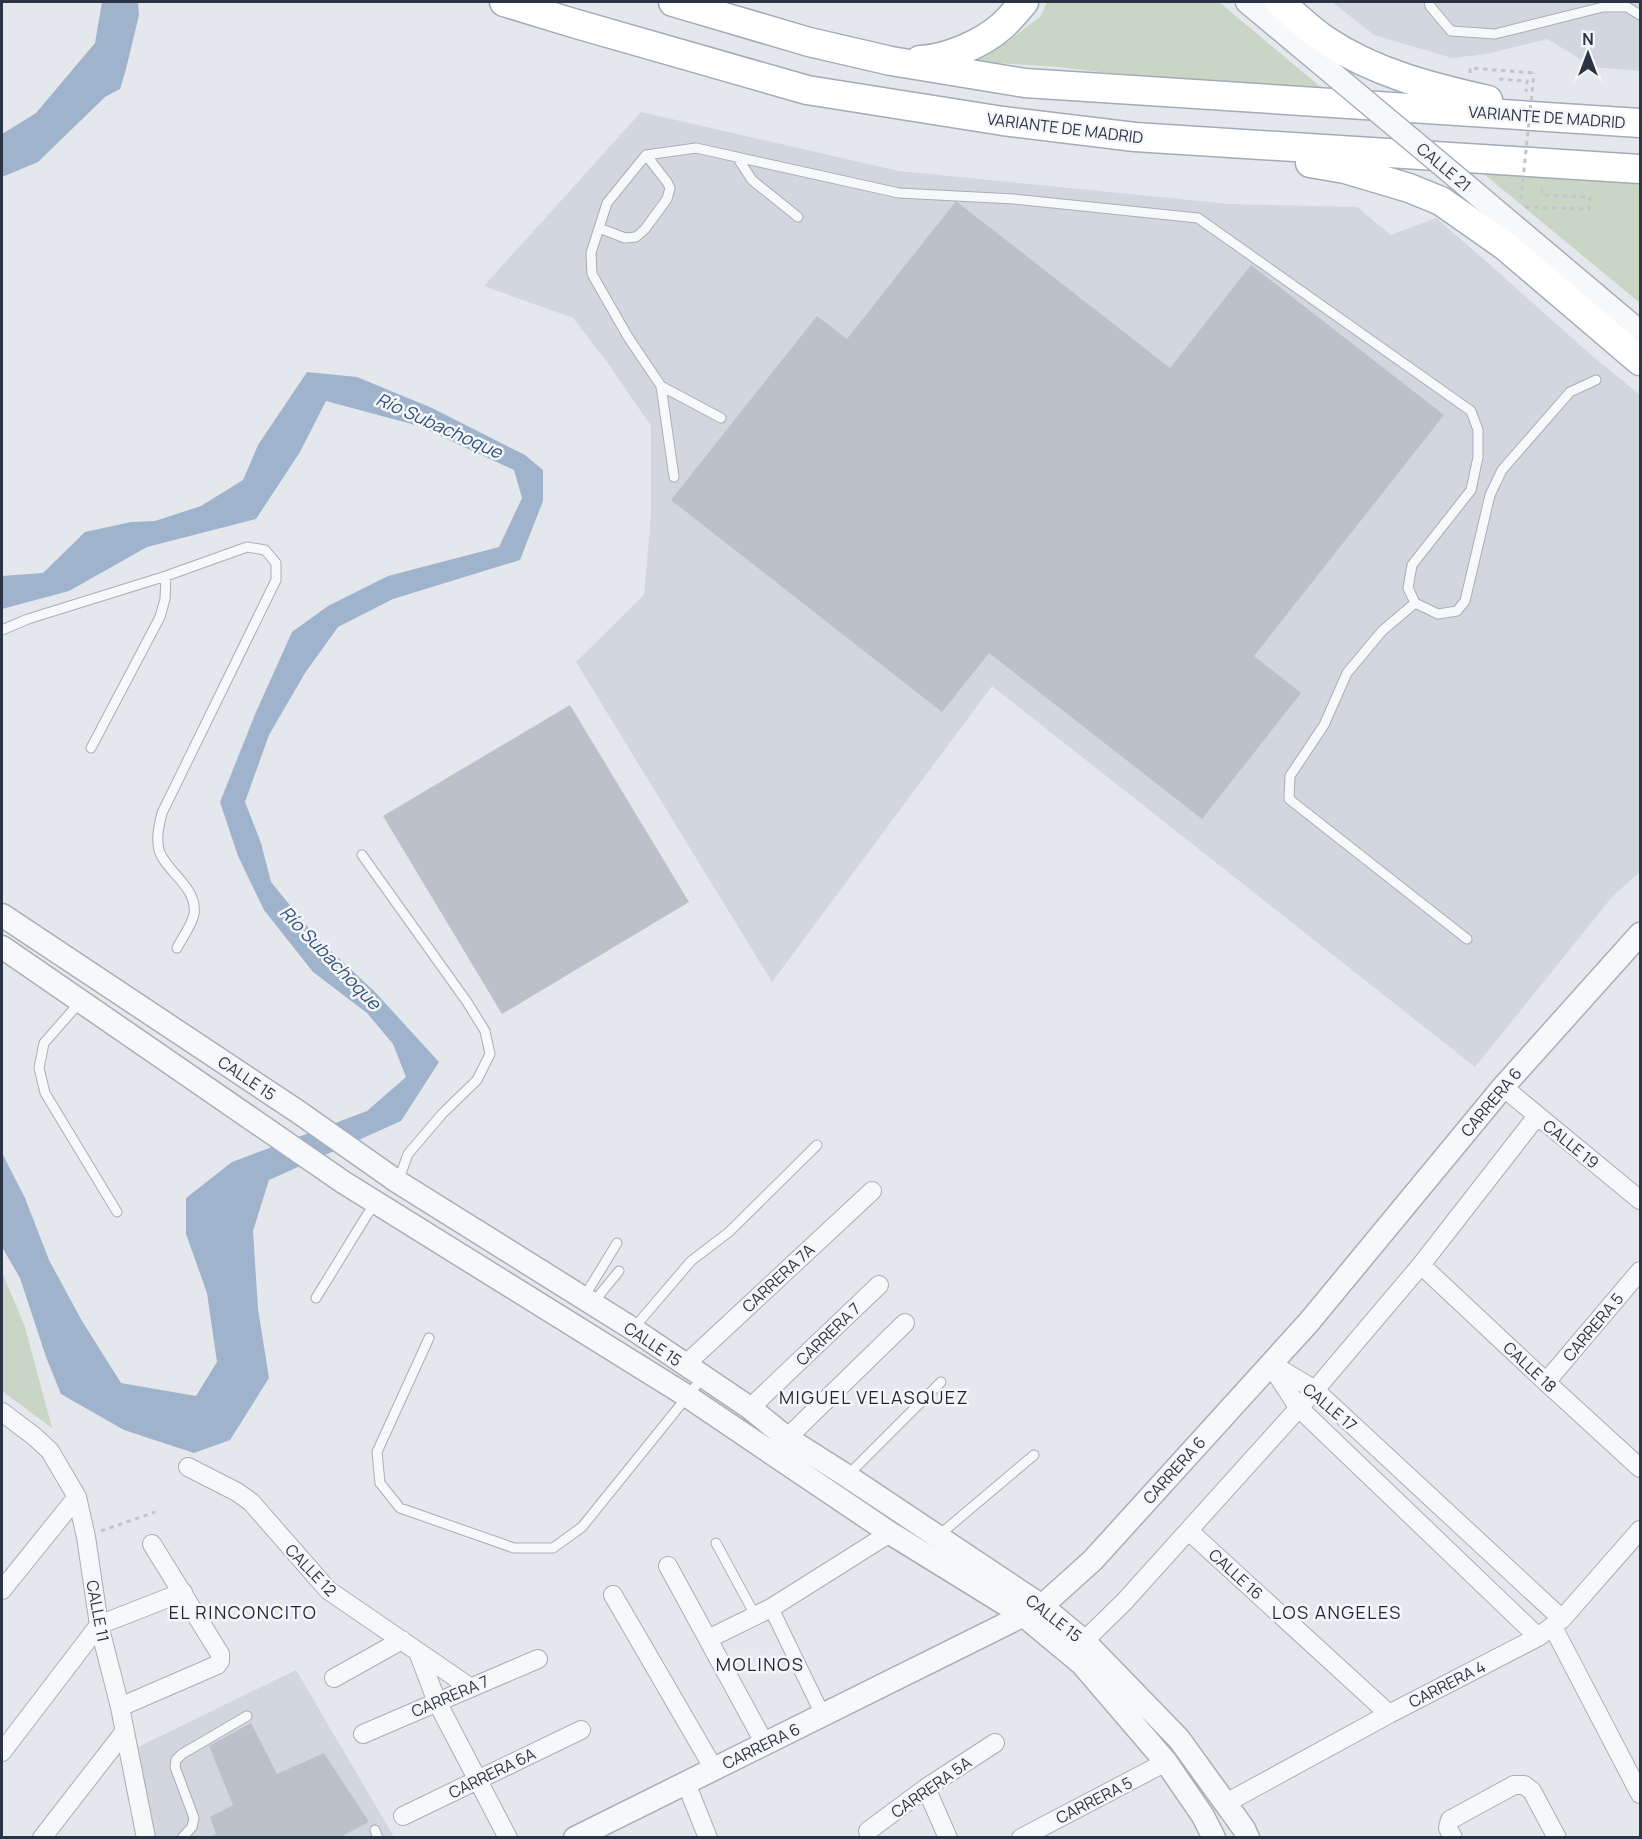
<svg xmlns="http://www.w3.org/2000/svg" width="1642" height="1839" viewBox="0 0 1642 1839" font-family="Manrope,sans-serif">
  <rect width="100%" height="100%" fill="#e4e7ec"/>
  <path fill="#d2d6de" d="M1332,2h308v69l-46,-4 -47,-28 -61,15 -34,4 -78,-23z
    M641,112l258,59 330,33 128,3 34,28 45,-17 51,44 104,93 49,40v477l-28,25 -137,170 -483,-381 -220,296 -196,-320 68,-67 7,-79v-90l-44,-64 -34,-44 -89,-32z
    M296,1670l98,167h-241l-21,-87z"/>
  <path fill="#c9d6c5" d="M1047,2h172l105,88 -162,-11 -105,-12 -91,-6 41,-19 34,-26z
    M1479,170l161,12v121z
    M2,1272l23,55 27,101 -50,-37z"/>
  <path fill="#9fb4cc" d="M102,2h36l1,13 -13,54 -6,20 -15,8 -67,65 -36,15v-43l34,-21 59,-70z
    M307,372l50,5 75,31 93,47 18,15v31l-23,59 -127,39 -55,28 -33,46 -36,62 -24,67 16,41 10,39 44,54 60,56 64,70 -38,59 -132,59 -16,51 5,78 11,69 -39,62 -36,13 -70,-23 -63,-36 -15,-37 -26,-79 -18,-31v-94l23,45 24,62 33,61 39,62 75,13 21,-34 -10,-69 -21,-59v-36l46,-36 135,-51 39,-34 -13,-33 -26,-31 -54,-41 -49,-62 -26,-54 -18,-54 36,-90 36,-80 36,-26 60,-30 111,-29 23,-49 -8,-28 -95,-44 -93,-25 -26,51 -44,67 -109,28 -78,44 -67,18v-33l41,-3 42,-41 46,-10 24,-1 46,-15 42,-26 15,-35z"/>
  <path fill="#bbc0ca" d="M956,201l214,167 81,-103 193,150 -190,241 47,37 -99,126 -213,-166 -47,59 -271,-212 146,-184 30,23z
    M570,705l119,197 -187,112 -119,-198z
    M251,1723l26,51 47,-21 45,69 -31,16h-129l7,-4 -6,-17 23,-12 -24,-59z"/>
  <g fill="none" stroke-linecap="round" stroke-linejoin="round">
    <defs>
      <path id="service" d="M1429,2l1,4 21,25 44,3 108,-27h24l13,8
        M737,157l15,23 46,37
        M599,228l26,10 11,-1 9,-8 22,-30 3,-11 -3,-6 -21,-27
        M661,386l-33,-49 -36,-63 -1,-21 16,-50 39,-48 50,-7 203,45 115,6 184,19 273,193 7,19v27l-7,33 -59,75 -4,23 7,15 23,11 19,-3 8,-10 25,-106 12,-25 68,-78 26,-12
        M674,477l-13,-91 60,32
        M166,576l81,-29 18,3 11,13v17l-114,233c-3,13 -6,23 -3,37 6,21 39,37 35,64 -2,11 -12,24 -17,34
        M1415,603l-33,28 -35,42 -23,52 -34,51 -1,23 178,140
        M2,630l26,-11 138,-43 -1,23 -5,18 -69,131
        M362,855l105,147 18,29 5,23 -13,26 -35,34 -34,40 -10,28
        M81,1001l-37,42 -5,25 6,25 72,119
        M584,1297l33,-54
        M316,1298l51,-83 9,-12
        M592,1304l27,-33
        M633,1329l58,-68 38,-29 88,-87
        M429,1338l-52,114 3,31 20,25 114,40h39l29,-21 121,-150
        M847,1476l94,-94
        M938,1536l96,-81
        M716,1543l39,72
        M375,1830l3,8
        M182,1838l10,-11 2,-9 -19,-51 1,-7 6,-6 65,-38"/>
      <path id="pedestrian" d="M771,1608l52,107"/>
      <path id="minor" d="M1503,1087l137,113
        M1421,1265l125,117 94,86
        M1270,1363l45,27 247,229
        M685,1365l187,-174
        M1272,1367l26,40 240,230
        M1546,1382l94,-111
        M750,1408l129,-123
        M2,1412l33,25 15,14 27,46 9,40 13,88 21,82 26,131
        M787,1438l118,-115
        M188,1467l49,25 14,10 77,88 143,98
        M1189,1531l200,183
        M668,1566l97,178
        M2,1590l75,-93
        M613,1595l101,174
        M1553,1627l87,167
        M708,1639l63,-31 119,-75
        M1074,1648l10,-7 40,-39 191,-212 106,-125 116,-149
        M418,1652l19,50 71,136
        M334,1678l68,-38
        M120,1707l97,-42 3,-4v-7l-68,-110
        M363,1734l175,-75
        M2,1752l97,-127 84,-33
        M686,1783l22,55
        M926,1788l22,50
        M1226,1803l163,-89 149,-77 24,-18 78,-89
        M403,1816l178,-86
        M868,1831l58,-43 69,-45
        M42,1838l83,-107
        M1021,1838l145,-76
        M1453,1838l-5,-10 2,-8 64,-35h10l8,6 25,47"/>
      <path id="tertiary" d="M1247,2l91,76
        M1467,186l173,146
        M2,915l295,196 101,71 235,147 117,79 37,30 60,38 195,130 42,35 95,98 65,90 4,9
        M2,947l341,235 344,214 203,137 133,82 59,49 84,98 37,54 11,22
        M575,1838l467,-232 51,-46 216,-238 194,-235 137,-153"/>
      <path id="primary" d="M504,2l69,21 234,67 196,31 132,16 505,32
        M673,2l136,40 82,19 134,22 615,40
        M1279,2c15,12 30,27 46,38 50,33 105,47 163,60
        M920,60c26,-1 62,-16 82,-34 8,-7 15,-16 22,-24
        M1310,163l35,6 64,19 32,13 64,45 135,115"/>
    </defs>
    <use href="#service" stroke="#a9aeb7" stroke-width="11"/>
    <use href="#pedestrian" stroke="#a9aeb7" stroke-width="16"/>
    <use href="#minor" stroke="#a9aeb7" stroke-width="20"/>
    <use href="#tertiary" stroke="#a9aeb7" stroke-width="25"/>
    <use href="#primary" stroke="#a3abb8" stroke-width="31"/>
    <path stroke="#c2c5cb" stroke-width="3" stroke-dasharray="4.5 4.5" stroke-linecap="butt" d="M1470,73v-5l64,5
      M1499,79l28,2 -1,11
      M1525,207l64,2 1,-12 -48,-2v-9
      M101,1531l54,-19"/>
    <use href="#service" stroke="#f7f8fa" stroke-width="9"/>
    <use href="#pedestrian" stroke="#f7f8fa" stroke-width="14"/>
    <use href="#minor" stroke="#f7f8fa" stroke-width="18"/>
    <use href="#tertiary" stroke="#f7f8fa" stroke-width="22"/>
    <use href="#primary" stroke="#fff" stroke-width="28"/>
    <defs>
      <path id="tertiary-bridge" d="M1338,78l129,108"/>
    </defs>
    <use href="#tertiary-bridge" stroke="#a9aeb7" stroke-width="25" stroke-linecap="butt"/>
    <path stroke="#c2c5cb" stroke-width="3" stroke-dasharray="4.5 4.5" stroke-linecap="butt" d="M1521,199l13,-126"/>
    <use href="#tertiary-bridge" stroke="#f7f8fa" stroke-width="22"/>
  </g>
  <g text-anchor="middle" stroke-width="5" stroke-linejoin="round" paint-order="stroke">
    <g font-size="16" fill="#2b3445" stroke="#f4f6f9">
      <text transform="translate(1547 117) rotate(4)" y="6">VARIANTE DE MADRID</text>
      <text transform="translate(1065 128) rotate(7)" y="6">VARIANTE DE MADRID</text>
      <text transform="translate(1444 167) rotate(40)" y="6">CALLE 21</text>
      <text transform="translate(247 1078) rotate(34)" y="6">CALLE 15</text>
      <text transform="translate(1491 1102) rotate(-50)" y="6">CARRERA 6</text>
      <text transform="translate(1571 1144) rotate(39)" y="6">CALLE 19</text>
      <text transform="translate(778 1278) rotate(-43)" y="6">CARRERA 7A</text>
      <text transform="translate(1593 1327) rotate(-50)" y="6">CARRERA 5</text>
      <text transform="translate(828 1334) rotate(-44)" y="6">CARRERA 7</text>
      <text transform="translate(653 1344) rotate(34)" y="6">CALLE 15</text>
      <text transform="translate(1530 1367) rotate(43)" y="6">CALLE 18</text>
      <text transform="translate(1330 1407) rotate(40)" y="6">CALLE 17</text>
      <text transform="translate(1174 1470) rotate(-48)" y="6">CARRERA 6</text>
      <text transform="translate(311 1570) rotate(46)" y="6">CALLE 12</text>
      <text transform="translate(1236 1574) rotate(42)" y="6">CALLE 16</text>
      <text transform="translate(98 1611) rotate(79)" y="6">CALLE 11</text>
      <text transform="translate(1054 1618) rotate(38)" y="6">CALLE 15</text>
      <text transform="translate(1447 1684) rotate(-27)" y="6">CARRERA 4</text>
      <text transform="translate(450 1696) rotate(-23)" y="6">CARRERA 7</text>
      <text transform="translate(761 1746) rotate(-26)" y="6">CARRERA 6</text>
      <text transform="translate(492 1773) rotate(-26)" y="6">CARRERA 6A</text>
      <text transform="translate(931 1787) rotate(-35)" y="6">CARRERA 5A</text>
      <text transform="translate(1094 1800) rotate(-27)" y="6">CARRERA 5</text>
    </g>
    <g font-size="18" font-style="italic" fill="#34527a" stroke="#f4f6f9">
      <text transform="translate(439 426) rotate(24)" y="6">Río Subachoque</text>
      <text transform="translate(330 958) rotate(46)" y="6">Río Subachoque</text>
    </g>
    <g font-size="18" letter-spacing="1.5" fill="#1d2536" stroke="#f4f6f9">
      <text x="874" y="1404">MIGUEL VELASQUEZ</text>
      <text x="243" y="1619">EL RINCONCITO</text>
      <text x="1337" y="1619">LOS ANGELES</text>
      <text x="760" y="1671">MOLINOS</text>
    </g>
  </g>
  <rect width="1642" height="1839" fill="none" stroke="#2b3445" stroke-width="6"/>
  <g transform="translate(1588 54)" stroke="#f4f6f9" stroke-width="4.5" paint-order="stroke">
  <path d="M0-4.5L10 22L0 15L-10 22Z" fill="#2b3445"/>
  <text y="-9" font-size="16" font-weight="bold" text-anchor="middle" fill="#2b3445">N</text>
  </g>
</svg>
